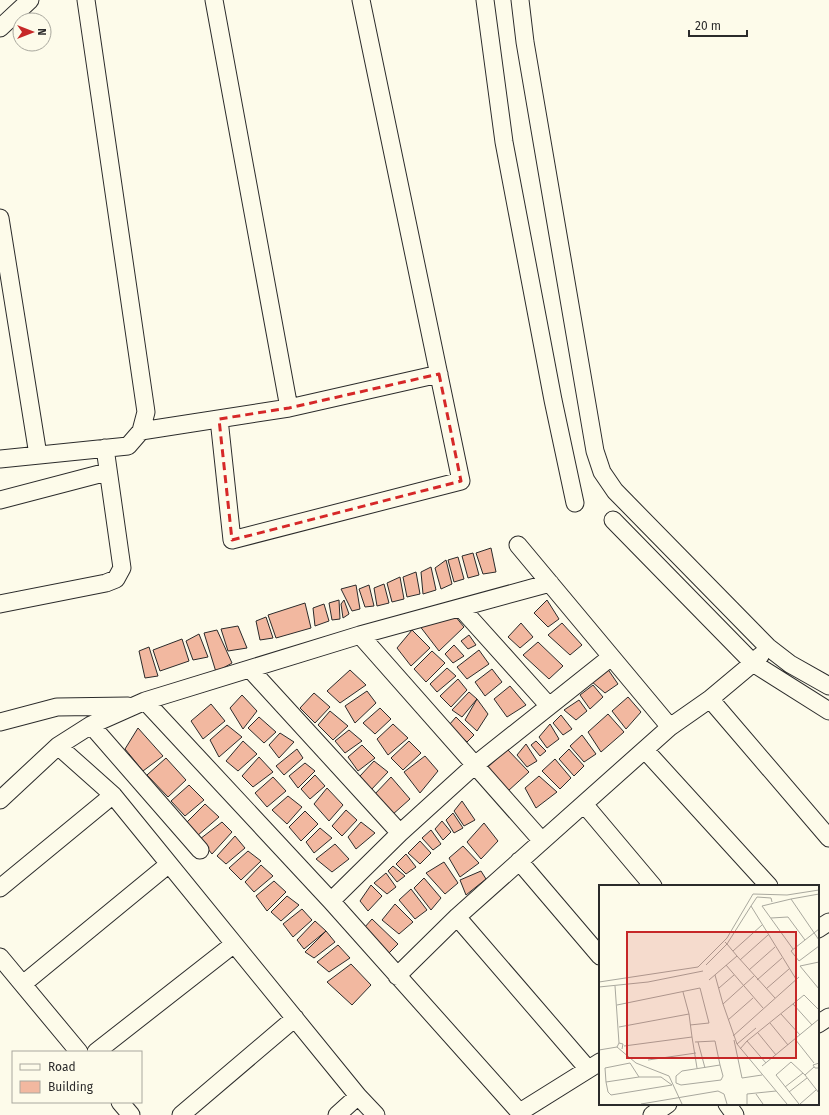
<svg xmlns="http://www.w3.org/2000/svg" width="829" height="1115" viewBox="0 0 829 1115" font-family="'Fira Sans',sans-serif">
  <rect width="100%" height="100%" fill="#fdfbea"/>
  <path fill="#f2b8a0" stroke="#2b2b2b" d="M491,548l5,24 -13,2 -7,-21z
    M473,553l6,22 -11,3 -6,-22z
    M458,557l6,22 -10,3 -6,-22z
    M446,560l6,24 -11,5 -6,-21z
    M431,567l5,23 -13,4 -2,-22z
    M416,572l4,22 -13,3 -4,-20z
    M400,577l4,22 -12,3 -5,-19z
    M384,584l5,19 -12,3 -3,-18z
    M356,585l4,24 -8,2 -11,-22z
    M369,585l5,21 -9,1 -6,-18z
    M339,600l1,19 -8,1 -3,-17z
    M344,600l5,14 -6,4 -2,-14z
    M547,600l12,19 -11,8 -14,-14z
    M305,603l6,25 -35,10 -8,-23z
    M324,604l5,17 -14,5 -2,-18z
    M455,616l9,11 -25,24 -20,-26z
    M266,617l7,21 -13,2 -4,-19z
    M521,623l12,14 -13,11 -12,-11z
    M562,623l20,22 -12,10 -22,-20z
    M238,626l9,22 -19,3 -7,-22z
    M217,630l15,33 -16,9 -12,-39z
    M412,630l18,18 -19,18 -14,-18z
    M199,634l9,23 -15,3 -7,-19z
    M469,635l7,10 -8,4 -7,-8z
    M182,639l7,22 -29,10 -7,-21z
    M538,642l25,24 -14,13 -26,-24z
    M454,645l10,11 -11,7 -8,-9z
    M149,647l9,29 -13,2 -6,-27z
    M479,650l10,14 -22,15 -10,-12z
    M432,651l13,12 -19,19 -12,-13z
    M447,668l9,8 -19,16 -7,-8z
    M607,668l11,16 -13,9 -14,-12z
    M492,669l10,13 -17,14 -10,-14z
    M350,670l16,15 -26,18 -13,-12z
    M458,679l9,11 -16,17 -11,-11z
    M593,685l10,12 -13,12 -10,-14z
    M510,686l16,19 -19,12 -13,-18z
    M367,691l9,12 -21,20 -10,-17z
    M469,692l8,7 -15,18 -10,-7z
    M314,693l16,14 -15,16 -15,-15z
    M242,695l15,16 -14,18 -13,-21z
    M628,697l13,15 -15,17 -14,-18z
    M477,699l11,15 -11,17 -12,-11z
    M579,700l8,11 -11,9 -12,-10z
    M211,704l14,17 -22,18 -12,-18z
    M380,708l11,11 -16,15 -12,-11z
    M330,711l18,15 -15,14 -15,-15z
    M608,714l16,18 -23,20 -13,-20z
    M561,715l11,14 -9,6 -10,-12z
    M259,717l17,15 -12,11 -16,-15z
    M456,717l18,18 -7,7 -18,-17z
    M393,724l15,14 -20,17 -11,-16z
    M550,724l9,15 -12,9 -8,-11z
    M227,725l15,12 -23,20 -9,-17z
    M138,728l25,28 -20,15 -18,-22z
    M349,730l13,11 -17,12 -10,-12z
    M280,733l14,9 -15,16 -10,-13z
    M582,735l14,19 -12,8 -14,-16z
    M243,741l14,13 -19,17 -12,-10z
    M409,741l12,12 -18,17 -12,-12z
    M536,741l10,10 -6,5 -9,-11z
    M526,744l11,17 -10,6 -10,-12z
    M362,745l13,13 -17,13 -10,-14z
    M297,749l6,9 -19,17 -8,-9z
    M507,749l22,23 -21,19 -21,-23z
    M569,749l15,17 -10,10 -15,-17z
    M425,756l13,15 -18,22 -16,-21z
    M259,757l14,15 -20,15 -11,-11z
    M166,758l20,22 -18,17 -21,-22z
    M555,759l16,19 -11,11 -18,-18z
    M374,761l14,11 -18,19 -10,-15z
    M305,763l10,8 -17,17 -9,-12z
    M315,775l10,11 -15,13 -9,-10z
    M539,776l18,16 -21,16 -11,-20z
    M273,777l13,14 -19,16 -12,-14z
    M391,777l19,22 -18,16 -18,-20z
    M189,785l15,15 -19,16 -14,-15z
    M327,788l16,17 -14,16 -15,-17z
    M288,796l14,11 -15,17 -15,-14z
    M462,801l13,19 -11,6 -10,-15z
    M205,804l14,13 -22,19 -10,-14z
    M346,810l11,10 -15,16 -10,-10z
    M305,811l13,13 -17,17 -12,-14z
    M453,813l10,15 -9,5 -8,-13z
    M442,821l9,11 -8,8 -8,-11z
    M222,822l10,10 -20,22 -12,-15z
    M361,822l14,11 -19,16 -8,-12z
    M484,823l14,18 -17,18 -14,-17z
    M320,828l12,10 -18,15 -8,-11z
    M431,830l10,14 -8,6 -11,-12z
    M235,836l10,12 -19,16 -9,-8z
    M420,841l11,12 -11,11 -12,-11z
    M335,844l14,15 -17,13 -16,-13z
    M463,846l16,17 -19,14 -11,-19z
    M248,851l13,10 -20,19 -12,-12z
    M406,854l10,13 -10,7 -10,-10z
    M444,862l14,21 -13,11 -19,-21z
    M261,865l12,11 -19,16 -9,-10z
    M393,866l12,10 -8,6 -9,-11z
    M481,871l5,8 -20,16 -6,-15z
    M386,873l10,14 -9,7 -13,-11z
    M424,878l17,20 -10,12 -17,-22z
    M274,881l12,11 -19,19 -11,-15z
    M371,885l11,11 -14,15 -8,-10z
    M411,889l16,21 -12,9 -16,-19z
    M287,896l12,9 -18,16 -10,-9z
    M395,904l18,18 -14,12 -17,-14z
    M302,909l10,11 -19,17 -10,-13z
    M372,919l26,25 -11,11 -23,-27z
    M315,921l11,10 -22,18 -7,-9z
    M326,931l9,11 -21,16 -9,-6z
    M338,945l12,13 -21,14 -12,-10z
    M351,964l20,21 -19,20 -25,-23z"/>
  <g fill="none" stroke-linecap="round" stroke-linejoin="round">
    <defs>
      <path id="street" d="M485,0l19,142 49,258 22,103
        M520,0l5,42 70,409 7,21 13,19 153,156 22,17 39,22
        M0,28l30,-28
        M0,218l38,237
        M289,408l150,-34
        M219,419l13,121 229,-59 -100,-481
        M141,431l148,-23 -75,-408
        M0,459l128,-13 13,-15 5,-19 -60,-412
        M0,500l107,-28
        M613,520l140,143 -43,36 -40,28
        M0,604l106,-21 10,-4 6,-11 -17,-120
        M461,608l88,98
        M360,635l190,-52
        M760,656l-7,7 76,48
        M250,669l150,164
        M710,699l119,139
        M145,701l186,200 191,214
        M0,722l57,-15 71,-1
        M91,725l109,125
        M645,750l124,136
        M113,795l245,301 18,19
        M0,800l58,-54 33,-21 54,-24 215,-66 182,206
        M584,804l69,82
        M519,861l81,95
        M0,888l113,-93 -55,-49
        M331,901l69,-68 75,-68 136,-108
        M457,917l131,152
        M818,929l11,-7
        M0,957l79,95
        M397,976l60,-59 213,-190 -152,-182
        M23,984l146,-120
        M818,1024l11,-7
        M96,1052l138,-108
        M120,1102l11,13
        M727,1104l8,11
        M520,1112l80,-50
        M181,1115l114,-97
        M337,1115l21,-19
        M652,1115l16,-11"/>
    </defs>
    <use href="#street" stroke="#2b2b2b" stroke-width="19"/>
    <use href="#street" stroke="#fdfbea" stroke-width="17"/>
  </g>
  <path fill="none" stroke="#d62828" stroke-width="3" stroke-dasharray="8 5" stroke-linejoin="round" d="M439,374l22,107 -229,59 -13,-121 70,-11z"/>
  <g transform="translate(599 885)">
    <rect width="220" height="220" fill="#fdfbea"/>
    <path fill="none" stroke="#a9a89e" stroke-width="1" d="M220,9l-28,5 28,41M192,14l-29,7 31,43M152,21l6,-9 14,1 1,4M172,33l17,-1 17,23M220,44l-28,22 8,10 20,-15M126,57l2,2 24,-38 45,73M134,66l29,-26M141,75l28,-25M220,77l-19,4 19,23M107,80l21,-21 10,12M127,80l37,43M150,85l26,-23M116,90l8,29M155,91l-31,28 14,40 50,60M110,95l28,-24 38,42M158,95l25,-22M0,97l99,-15 29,-29 26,-44 34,1 32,-5M16,101l4,57M0,102l49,-5 55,-11M120,103l15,-13M167,104l23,-20M84,107l6,22M194,119l19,21M18,120l83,-17 9,35 -19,2M182,129l19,21M129,135l25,-22M171,138l18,22M20,142l70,-13 3,23M159,148l18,22M134,151l66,-59M196,154l19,24M135,155l8,38 20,-3M148,156l57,-46 15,15M96,157l20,-1 5,24M99,157l7,26M138,159l19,-16M25,161l68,-9 5,31M23,164l1,-5 -4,-1 -2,4 19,16 33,13 13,28M141,164l7,-8 19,22M0,165l18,-3M49,175l48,-7M220,178l-6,2 2,3h4M121,180l3,11 -2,4 -40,5 -5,-2v-7l6,-5zM163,181l57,-47M206,190l14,18M7,197l33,-5 -9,-14 -25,5 1,14 2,10 3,3 61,-10 -11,-8h-22M186,202l18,-14M190,207l18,-14M157,209l7,10M42,219l77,-13 6,3 3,10M148,219v-10l29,-3M200,219l-23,-29 15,-13 14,13 9,-8M201,219l16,-14"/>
    <path fill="#c62828" fill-opacity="0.15" stroke="#c62828" stroke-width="2" d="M28,47h169v126h-169z"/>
    <rect width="220" height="220" fill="none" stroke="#2b2b2b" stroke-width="2"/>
  </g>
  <rect x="12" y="1051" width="130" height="52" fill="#fdfbea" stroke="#a9a89e"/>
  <rect x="20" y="1064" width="20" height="6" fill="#fdfbea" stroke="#a9a89e"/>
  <text x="48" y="1071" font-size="12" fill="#2b2b2b">Road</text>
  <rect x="20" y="1081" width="20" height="12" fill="#f2b8a0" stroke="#a9a89e"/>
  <text x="48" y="1091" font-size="12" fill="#2b2b2b">Building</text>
  <g transform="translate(32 32) rotate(90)"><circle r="19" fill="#fdfbea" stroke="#a9a89e"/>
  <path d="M0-3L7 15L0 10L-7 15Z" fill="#c62828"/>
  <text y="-6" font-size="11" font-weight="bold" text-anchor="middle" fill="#2b2b2b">N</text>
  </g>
  <path d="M689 30v6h58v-6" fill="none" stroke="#2b2b2b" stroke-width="2"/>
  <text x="695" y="30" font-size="12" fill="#2b2b2b" stroke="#fdfbea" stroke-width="3" paint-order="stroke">20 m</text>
</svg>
